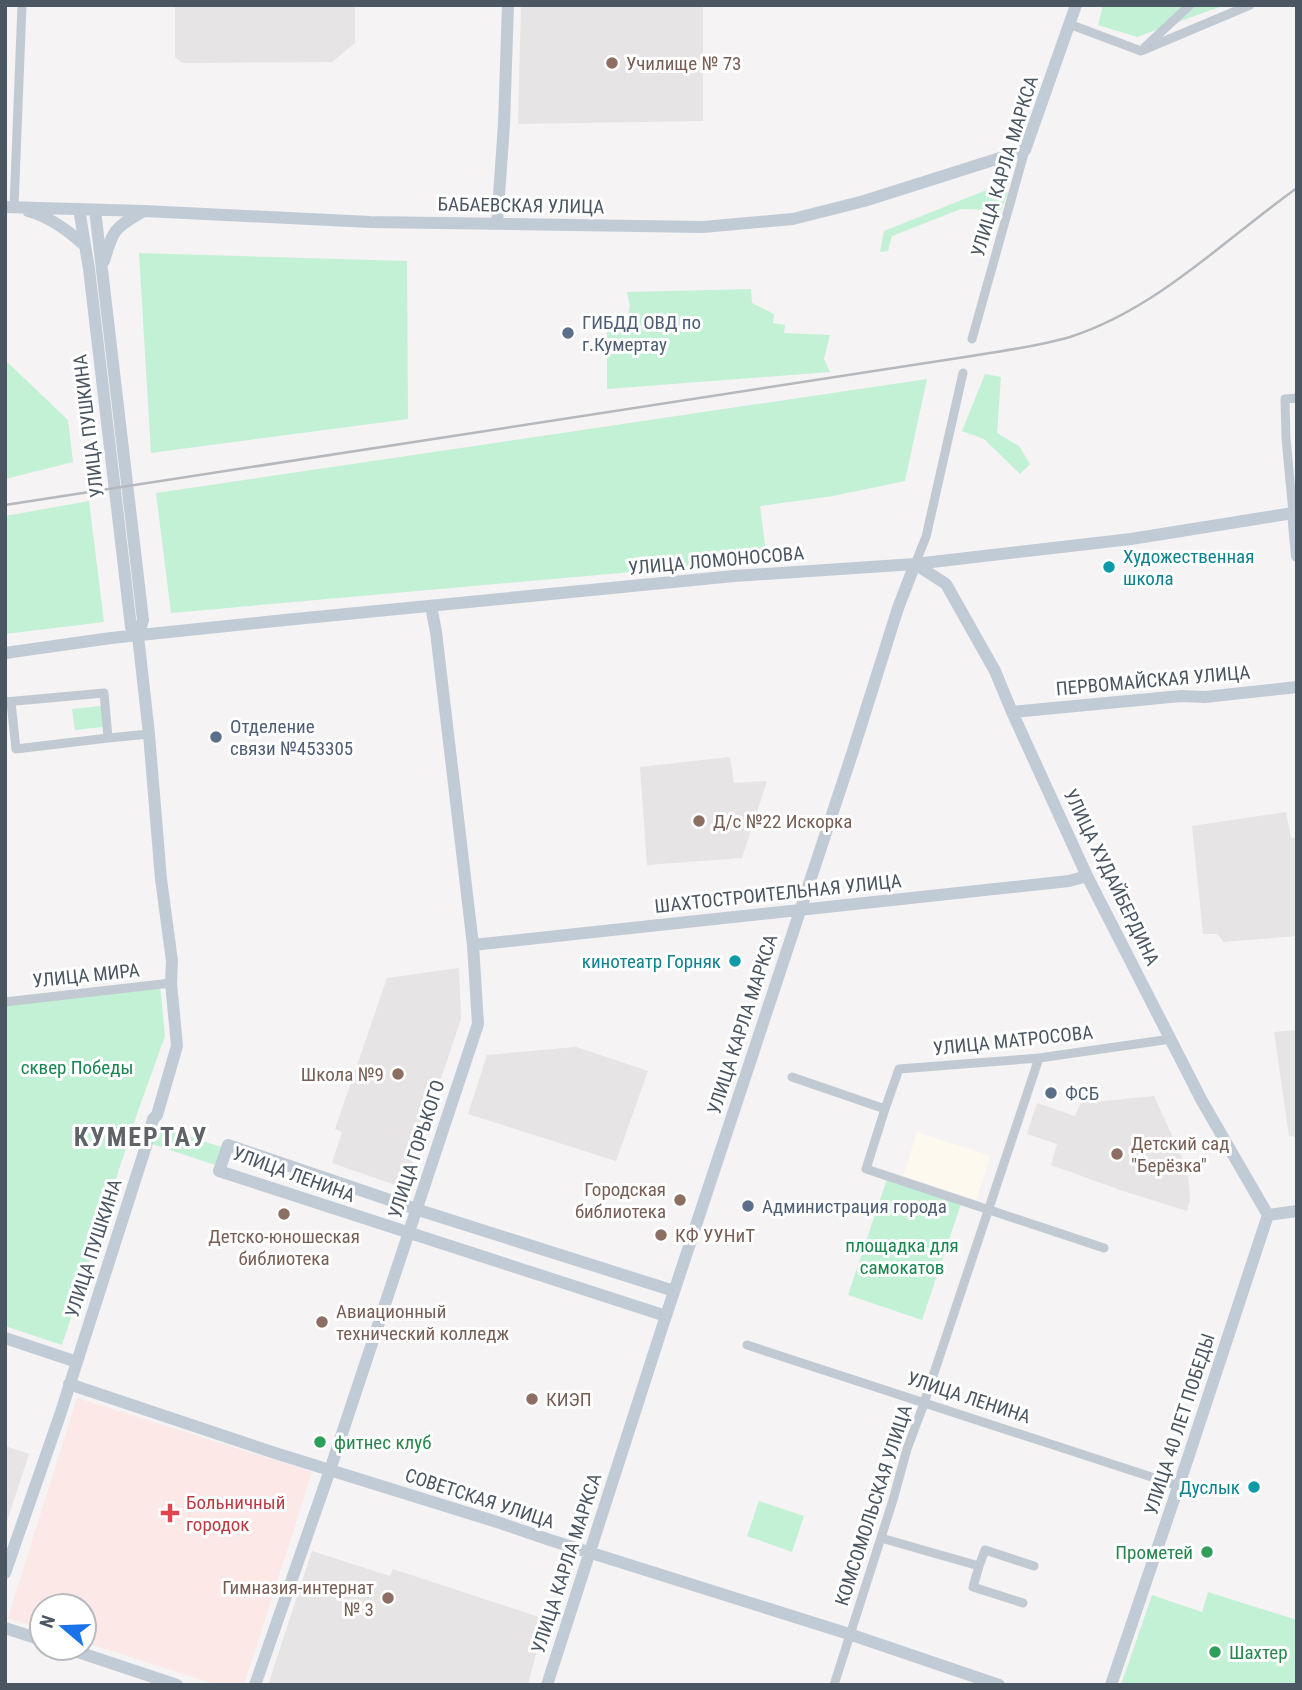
<svg xmlns="http://www.w3.org/2000/svg" width="1302" height="1690" viewBox="0 0 1302 1690" font-family="'Roboto Condensed',sans-serif">
  <rect width="100%" height="100%" fill="#f5f3f3"/>
  <path fill="#fdf9ef" d="M917,1132l74,24 -15,44 -73,-24z"/>
  <path fill="#e6e4e5" d="M175,5h180v38l-23,19 -150,1 -7,-6z
    M521,5h182v116l-185,3z
    M730,757l4,26 33,-2 -25,77 -95,7 -7,-98z
    M1286,812l5,26h6v98l-73,6 -7,-8h-14l-11,-108z
    M459,968l2,51 -57,169 -72,-25 10,-31 -7,-3 52,-151z
    M1297,1030v107l-8,-1 -15,-104z
    M576,1047l72,24 -32,90 -148,-47 19,-59z
    M1093,1091l1,11 60,-6 34,75 2,28 -3,12 -64,-20 -72,-26 6,-21 -30,-10 10,-31 38,13 10,-23z
    M5,1446l24,8 -24,73z
    M312,1551l78,25 3,-7 152,50 -17,66h-260z"/>
  <path fill="#fce8e6" d="M77,1398l235,74 -68,213h-26l-134,-43v-36h-42v23l-34,-11z"/>
  <path fill="#c3f1d5" d="M1103,5h122l-88,32 -39,-12z
    M999,185l9,8 -7,17 -40,-1 -69,27 -4,15 -8,1 4,-21z
    M139,253l268,8 1,158 -257,34z
    M751,289l1,14 22,11 -1,9 12,2 -1,8 46,2 -6,24 6,13 -223,17v-57l16,-1 7,-25 -3,-14z
    M5,360l63,60 5,42 -68,17z
    M985,374l16,3 -4,56 22,13 11,18 -10,10 -36,-35 -22,-8z
    M927,379l-22,102 -72,15 -73,10 7,54 -596,53 -15,-120z
    M89,501l15,121 -99,12v-118z
    M101,706l2,21 -28,3 -3,-21z
    M160,985l5,51 -27,75 -76,234 -57,-19v-323z
    M158,1126l63,21 -6,18 -63,-21z
    M887,1179l74,25 -39,116 -74,-25z
    M759,1501l45,15 -12,36 -45,-16z
    M1208,1592l89,28v65h-176l31,-90 50,17z"/>
  <g fill="none" stroke-linecap="round" stroke-linejoin="round">
    <path stroke="#c1cad2" stroke-width="9" d="M1069,24l72,27
      M1145,47l45,-42
      M1141,51l109,-46
      M14,207l8,-202
      M972,339l53,-189
      M1297,398l-12,1 1,39 7,75h4
      M915,564l11,-27 37,-164
      M5,702l99,-9 4,45 41,-4
      M11,702l5,47 92,-11
      M5,1002l166,-19
      M792,1077l93,32 14,-40 140,-11 132,-19
      M885,1109l-19,60 238,79
      M747,1345l432,141
      M881,1538l98,28 -6,21 50,16
      M979,1566l6,-16 49,16
      M834,1685l59,-185 14,-51 15,-40 117,-351"/>
    <path stroke="#c1cbd6" stroke-width="12" d="M5,207l139,4 226,11 333,5 90,-8 71,-18 161,-51 51,-145
      M79,209l10,60 42,358 7,9
      M28,211c22,6 40,19 57,35
      M497,224l7,-100 4,-119
      M104,261c9,-31 10,-33 38,-49
      M915,564l31,20 49,87 17,41 75,164 115,225 66,114
      M5,653l106,-15 174,-18 449,-44 181,-12 216,-25 162,-26 4,43
      M1012,712l169,-16 24,1 92,-10
      M473,945l596,-64 18,-5
      M1268,1215l29,-4
      M666,1316l-447,-145 9,-26 197,67 249,79
      M5,1338l72,24
      M69,1384l206,69 222,69 53,18 299,94 150,51
      M5,1573l55,-158 86,-269 7,-27 4,-4 20,-69 -6,-63 1,-22 -11,-82 -12,-145 -11,-98 5,-16 -48,-410
      M5,1628l37,12
      M66,1648l111,37
      M255,1685l75,-215 148,-446 -5,-79 -37,-313 -5,-26
      M547,1685l114,-354 192,-580 45,-143 17,-44
      M1111,1685l77,-227 80,-243"/>
    <path stroke="#b5b8bd" stroke-width="2.5" d="M5,505l960,-148c35,-6 71,-10 105,-20 87,-28 154,-97 227,-149"/>
  </g>
  <g fill="#8d6e63" stroke="#fff" stroke-width="2.5">
    <circle cx="612" cy="63" r="7"/>
    <circle cx="699" cy="821" r="7"/>
    <circle cx="398" cy="1074" r="7"/>
    <circle cx="1117" cy="1154" r="7"/>
    <circle cx="680" cy="1200" r="7"/>
    <circle cx="284" cy="1214" r="7"/>
    <circle cx="661" cy="1235" r="7"/>
    <circle cx="322" cy="1322" r="7"/>
    <circle cx="532" cy="1399" r="7"/>
    <circle cx="388" cy="1598" r="7"/>
  </g>
  <g fill="#5c6f8a" stroke="#fff" stroke-width="2.5">
    <circle cx="568" cy="333" r="7"/>
    <circle cx="216" cy="737" r="7"/>
    <circle cx="1051" cy="1093" r="7"/>
    <circle cx="748" cy="1206" r="7"/>
  </g>
  <g fill="#0f9aa8" stroke="#fff" stroke-width="2.5">
    <circle cx="1109" cy="567" r="7"/>
    <circle cx="735" cy="961" r="7"/>
    <circle cx="1254" cy="1487" r="7"/>
  </g>
  <g fill="#2e9e5b" stroke="#fff" stroke-width="2.5">
    <circle cx="320" cy="1442" r="7"/>
    <circle cx="1207" cy="1552" r="7"/>
    <circle cx="1215" cy="1652" r="7"/>
  </g>
  <path fill="#e0444e" stroke="#fff" stroke-width="2.5" d="M166.5 1502.5h7v7h7v7h-7v7h-7v-7h-7v-7h7z"/>
  <g text-anchor="middle" stroke-width="6" stroke-linejoin="round" paint-order="stroke">
    <g font-size="19" fill="#785e54" stroke="#fff" text-anchor="start">
      <text x="626" y="70">Училище № 73</text>
      <text x="713" y="828">Д/с №22 Искорка</text>
      <text x="384" y="1081" text-anchor="end">Школа №9</text>
      <text x="1131" y="1150">Детский сад<tspan x="1131" dy="22">"Берёзка"</tspan></text>
      <text x="666" y="1196" text-anchor="end">Городская<tspan x="666" dy="22">библиотека</tspan></text>
      <text x="675" y="1242">КФ УУНиТ</text>
      <text x="284" y="1243" text-anchor="middle">Детско-юношеская<tspan x="284" dy="22">библиотека</tspan></text>
      <text x="336" y="1318">Авиационный<tspan x="336" dy="22">технический колледж</tspan></text>
      <text x="546" y="1406">КИЭП</text>
      <text x="374" y="1594" text-anchor="end">Гимназия-интернат<tspan x="374" dy="22">№ 3</tspan></text>
    </g>
    <g font-size="19" fill="#4a5661" stroke="#fff">
      <text transform="translate(1004 166) rotate(-73)" y="7">УЛИЦА КАРЛА МАРКСА</text>
      <text transform="translate(521 205) rotate(1)" y="7">БАБАЕВСКАЯ УЛИЦА</text>
      <text transform="translate(88 426) rotate(-97)" y="7">УЛИЦА ПУШКИНА</text>
      <text transform="translate(716 560) rotate(-5)" y="7">УЛИЦА ЛОМОНОСОВА</text>
      <text transform="translate(1153 680) rotate(-5)" y="7">ПЕРВОМАЙСКАЯ УЛИЦА</text>
      <text transform="translate(1112 877) rotate(64)" y="7">УЛИЦА ХУДАЙБЕРДИНА</text>
      <text transform="translate(778 893) rotate(-6)" y="7">ШАХТОСТРОИТЕЛЬНАЯ УЛИЦА</text>
      <text transform="translate(86 975) rotate(-6)" y="7">УЛИЦА МИРА</text>
      <text transform="translate(742 1024) rotate(-72)" y="7">УЛИЦА КАРЛА МАРКСА</text>
      <text transform="translate(1013 1040) rotate(-6)" y="7">УЛИЦА МАТРОСОВА</text>
      <text transform="translate(416 1149) rotate(-72)" y="7">УЛИЦА ГОРЬКОГО</text>
      <text transform="translate(294 1174) rotate(20)" y="7">УЛИЦА ЛЕНИНА</text>
      <text transform="translate(93 1248) rotate(-72)" y="7">УЛИЦА ПУШКИНА</text>
      <text transform="translate(969 1397) rotate(18)" y="7">УЛИЦА ЛЕНИНА</text>
      <text transform="translate(1179 1424) rotate(-72)" y="7">УЛИЦА 40 ЛЕТ ПОБЕДЫ</text>
      <text transform="translate(480 1498) rotate(18)" y="7">СОВЕТСКАЯ УЛИЦА</text>
      <text transform="translate(873 1505) rotate(-72)" y="7">КОМСОМОЛЬСКАЯ УЛИЦА</text>
      <text transform="translate(566 1563) rotate(-72)" y="7">УЛИЦА КАРЛА МАРКСА</text>
    </g>
    <g font-size="19" fill="#4e5e75" stroke="#fff" text-anchor="start">
      <text x="582" y="329">ГИБДД ОВД по<tspan x="582" dy="22">г.Кумертау</tspan></text>
      <text x="230" y="733">Отделение<tspan x="230" dy="22">связи №453305</tspan></text>
      <text x="1065" y="1100">ФСБ</text>
      <text x="762" y="1213">Администрация города</text>
    </g>
    <g font-size="19" fill="#0d838f" stroke="#fff" text-anchor="end">
      <text x="1123" y="563" text-anchor="start">Художественная<tspan x="1123" dy="22">школа</tspan></text>
      <text x="721" y="968">кинотеатр Горняк</text>
      <text x="1240" y="1494">Дуслык</text>
    </g>
    <g font-size="19" fill="#17864f" stroke="#fff">
      <text x="77" y="1074">сквер Победы</text>
      <text x="902" y="1252">площадка для<tspan x="902" dy="22">самокатов</tspan></text>
    </g>
    <g font-size="19" fill="#27864d" stroke="#fff" text-anchor="start">
      <text x="334" y="1449">фитнес клуб</text>
      <text x="1193" y="1559" text-anchor="end">Прометей</text>
      <text x="1229" y="1659">Шахтер</text>
    </g>
    <g font-size="19" fill="#be3a42" stroke="#fff" text-anchor="start">
      <text x="186" y="1509">Больничный<tspan x="186" dy="22">городок</tspan></text>
    </g>
    <g font-size="26" font-weight="bold" letter-spacing="2" fill="#5f6368" stroke="#fff">
      <text x="141" y="1146">КУМЕРТАУ</text>
    </g>
  </g>
  <rect width="1302" height="1690" fill="none" stroke="#4a5661" stroke-width="14"/>
  <g transform="translate(63 1627) rotate(289)"><circle r="33" fill="#ffffff" stroke="#b7bbc0" stroke-width="2"/>
  <path d="M0-5L12 26L0 18L-12 26Z" fill="#1a73e8"/>
  <text y="-10" font-size="19" font-weight="bold" text-anchor="middle" fill="#4a5661">N</text>
  </g>
</svg>
